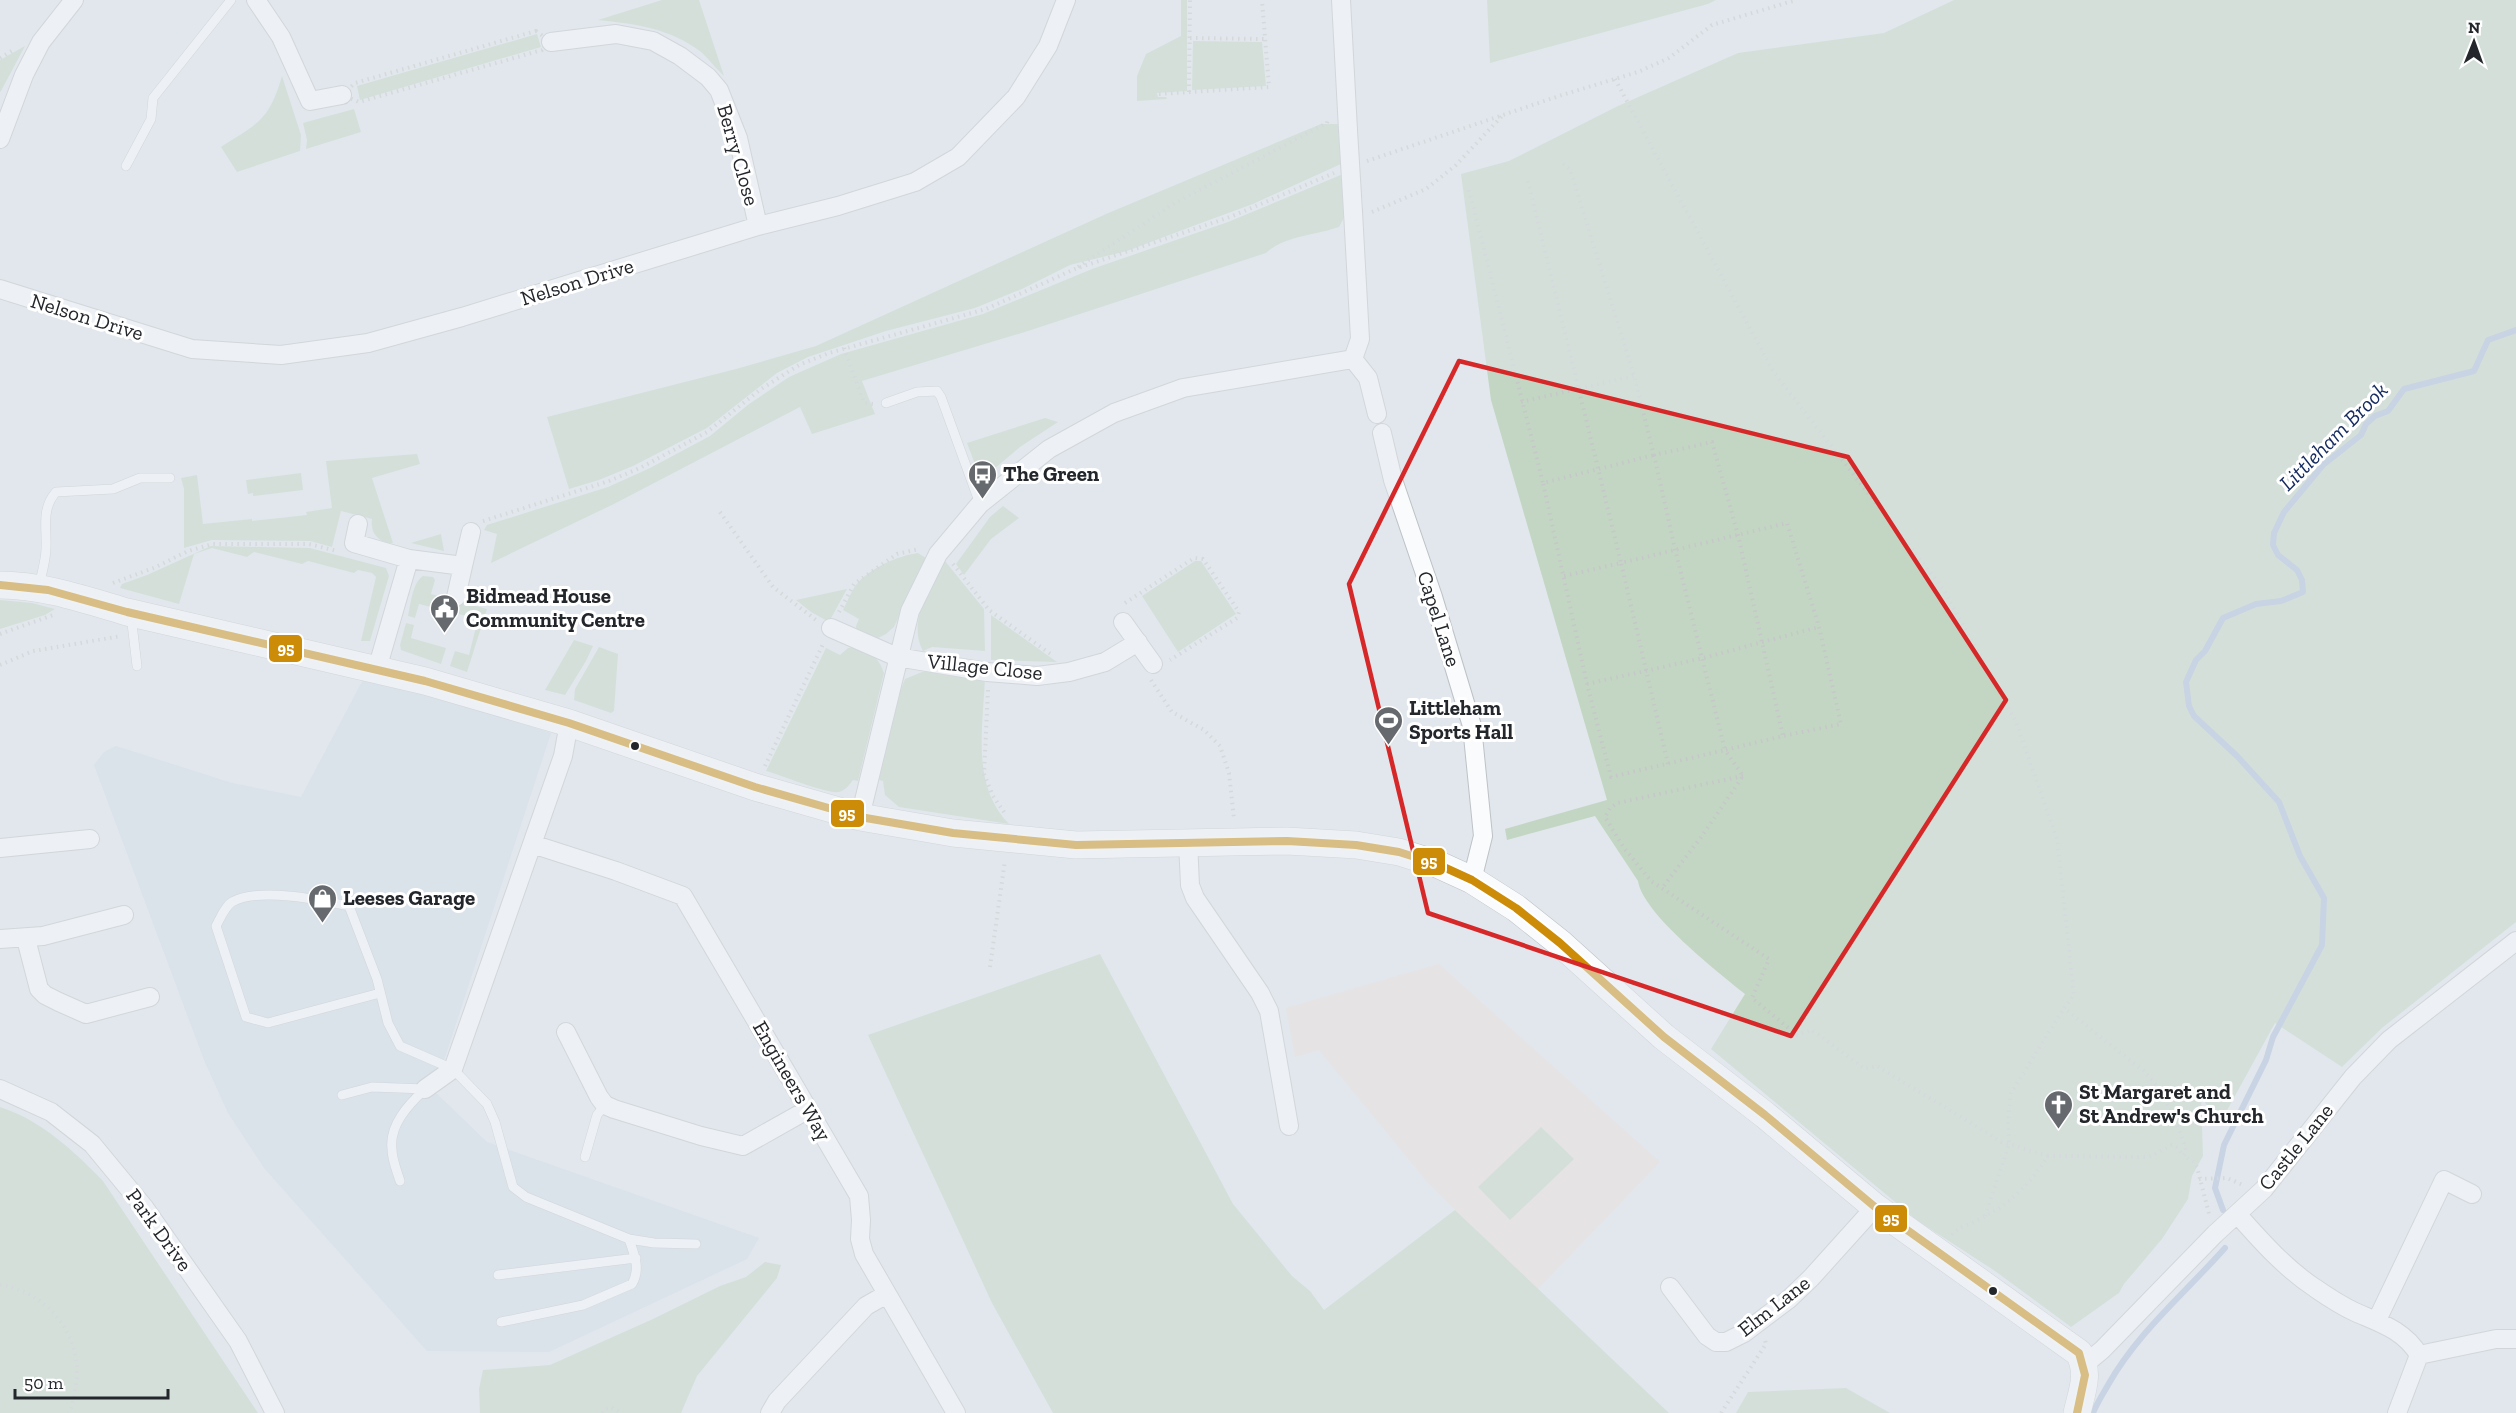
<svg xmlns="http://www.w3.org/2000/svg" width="2516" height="1413" viewBox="0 0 2516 1413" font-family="'Zilla Slab',serif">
  <rect width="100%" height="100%" fill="#e1e7ec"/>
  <path fill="#d1dbe6" d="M366,674l185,59 -117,358 53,51 272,96 -12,21 -198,93 -122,-1 -163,-183 -36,-55 -24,-53 -110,-295 10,-13 12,-6 116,37 69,14z"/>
  <path fill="#e8ded9" d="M1439,964l221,198 -123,128 -109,-107 -109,-133 -24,7 -9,-49z"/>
  <path fill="#c3d6c3" d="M662,0h37l25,76c-8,-7 -15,-17 -23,-24 -31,-24 -66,-28 -103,-32z
    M1181,0h6v91l-30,2 1,4h8l1,2 -30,2v-25l9,-22 35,-18z
    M1487,0h229l-8,4 -218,59z
    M1954,0h562v922l-134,106 -40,39 -67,-44 -56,102 -18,-29 2,60 -11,20 -4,23 -26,40 -38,45 -5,9 -48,34 -76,-56 -77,-50 -207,-172 34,-55c-27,-22 -102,-80 -107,-113l-43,-65 -88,24 -2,-11 102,-29 -116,-400 -30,-226 48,-13 109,-55 120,-53 146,-20z
    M537,34l4,13 -181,53 -3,-14z
    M1193,41l69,1 4,44 -74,4z
    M25,46l-24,45 -1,1v-32z
    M282,76l19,59 -1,16 -63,21 -16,-25c37,-24 48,-26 61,-71z
    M354,109l7,23 -55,17 1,-9 -4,-17z
    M1321,124h17l3,40 -88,40 -60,22 -66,25 -57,14 -48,24 -47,19 -89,23 -78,26 -31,16 -70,55 -74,38 -34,14 -30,9 -22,-72 189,-48 80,-23 290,-132z
    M1343,174l2,42 -6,11c-22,8 -55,9 -73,26l-241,79 -163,49 13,33 -63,20 -12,-27 -186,97 -123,59 6,-29 -13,-4 3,-5 121,-38 42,-19 60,-32 39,-32 40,-27 52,-23 142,-40 109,-45 136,-47z
    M1045,418l13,4 -38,25 -39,33 -14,-37z
    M417,454l3,10 -48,14 21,65c-15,0 -23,-11 -21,-24l-31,-8 -9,36 -22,-6 -98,-1 -28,8v-59l-3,-11 16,-3 6,49 49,-5v2l55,-6 -1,-3 26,-4 -6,-47z
    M301,473l2,17 -50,6v-3l-5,1 -2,-14z
    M1003,506l16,12 -28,21 -27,36 -8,-11 34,-47z
    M441,534l3,17 -33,-8 3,-1z
    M211,546l99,2 76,20 3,8 -19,65h-9l15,-64 -4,-4 -14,-3 -4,3 -46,-12 -6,3 -48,-12 -7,5 -35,-9 -18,6 -15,50 -59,-16 2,-4 25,-9z
    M918,553l8,5 -32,69 -8,7 -10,5 -20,-7v-6l3,-7 -16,-9c4,-8 8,-18 13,-25 14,-17 41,-29 62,-32z
    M945,561l39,48 1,42 -53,-4 -9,4c-16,-29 7,-64 22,-90z
    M1195,561h6l35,53 -58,38 -36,-56z
    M423,576l10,1 2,3 -4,14 56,15 -20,63 -17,-6 5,-15 14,4 9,-36 -59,-15 -4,14 -7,-2c3,-12 4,-33 15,-40z
    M847,589l-18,33 -18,-10 -15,-12z
    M0,600l32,3 23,6 -10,6 -45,14z
    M991,615l66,47 -66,-2z
    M406,623l8,2 -3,13 35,10 -5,16 -40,-14 -1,-5z
    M574,640l19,6 -7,15 -21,34 -20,-5z
    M599,647l19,7 -4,57 -3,2 -37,-13 1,-11z
    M857,647c15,6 22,11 27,26l-26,108 -5,-1c-3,4 -8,11 -14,12 -13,2 -58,-17 -73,-21l60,-123 14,7 8,-7z
    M933,671l52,7c-2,50 -14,107 24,146l-110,-17 -14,-12 -2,-14 -4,-1 21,-88 5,-13 17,-7z
    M1100,954l133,250 59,72 18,15 14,19 131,-100 214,203h-616l-61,-110 -124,-268z
    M0,1107c41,13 74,44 103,74l155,232h-258z
    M1541,1127l33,32 -64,61 -32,-33z
    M765,1262l16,3 -4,13 -80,98 -16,37h-201l-1,-24 4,-19 67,-5 103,-46 67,-33 26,-9z
    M1846,1388l44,25h-154l12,-21z"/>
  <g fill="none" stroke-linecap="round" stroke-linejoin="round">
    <path stroke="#a9bada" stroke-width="6" d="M2223,1210l-8,-22 9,-43 42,-85 7,-23 49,-92 2,-47 -24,-42 -21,-54 -42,-46 -43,-40 -5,-10 -3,-24 10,-22 9,-9 18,-33 33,-14 25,-3 22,-9 -1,-12 -5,-10 -19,-15 -5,-10 1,-12 10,-21 39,-47 38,-30 5,-11 9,-8 13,-5 16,-22 70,-18 14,-31 28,-10
      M2093,1413c4,-10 10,-19 15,-28 30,-53 77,-92 117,-137"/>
    <defs>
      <path id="lane" d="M126,166l25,-47 2,-21 78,-98
        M886,403l31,-11 20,-1 4,6 39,107
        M39,587c2,-12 7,-26 7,-39 1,-20 -5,-39 10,-56l57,-3 27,-11h30
        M131,615l6,51
        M380,993l-112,30 -22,-6 -30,-91c4,-7 9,-20 16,-24 27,-15 88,-2 117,4l28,73 11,44 12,23 53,23 34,35 8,18 18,65 13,10 103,42 25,4 42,1
        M342,1095l30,-8 53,2
        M585,1157l12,-42 8,-10
        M400,1181c-3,-10 -8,-21 -8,-32 -3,-24 17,-45 33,-60
        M498,1275l138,-17
        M501,1322l82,-17 49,-21c9,-15 2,-30 -3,-45"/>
      <path id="street" d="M256,0l25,37 29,64 32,-6
        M1341,0l7,130
        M551,42l65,-8 37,7 27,15 28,21 11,13 19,48 20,88
        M0,139l24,-64 17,-33 33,-42
        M0,289l192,60 89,6 87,-12 94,-26 296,-91 80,-20 77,-24 43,-25 58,-60 32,-51 18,-46
        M1353,359l7,-20 -7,-127
        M1353,359l15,19 9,36
        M1382,433l11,47 40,117 39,129 11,110 -11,44
        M358,524l-4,19 55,16
        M456,597l7,-31
        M1123,622l30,42
        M831,628l66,29 90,15 50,4 32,-4 36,-10 33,-20
        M377,669l32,-110 54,7 8,-34
        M860,817l50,-206 28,-57 42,-50 69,-55 65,-36 69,-25 170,-29
        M1188,842l2,43 5,13 65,95 9,18 20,115
        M532,844l84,27 67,25 176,300 2,24 -1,19 4,15 92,159
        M0,848l90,-9
        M0,939l43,-3 81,-21
        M26,939l13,50 6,6 14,7 27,12 64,-17
        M566,1032l33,65 6,8 9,4 87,27 42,10 64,-36
        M0,1089l51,23 41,32 52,63 94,134 37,72
        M425,1089l28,-20 110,-313 6,-33
        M2238,1215c23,26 48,54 77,73 13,9 27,18 40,24 25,11 49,18 64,43l77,-16h20
        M1670,1287l37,49 9,6h10l18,-9 45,-34 22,-21 64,-71
        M2377,1320l67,-140 28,14
        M2085,1364l17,-14 113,-116 49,-45 89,-112 36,-37 127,-99
        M770,1413l7,-12 89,-95 21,-12
        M2397,1413l22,-58"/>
      <path id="secondary" d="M0,585c43,0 86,15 127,27l298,69 144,42 186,64 105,30 93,16 123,12 211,-4 69,4 43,7 38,12 35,16 44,28 44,35 104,94 101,78 110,92 204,146c11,21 3,38 -2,60"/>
    </defs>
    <use href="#lane" stroke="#bec2c6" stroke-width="10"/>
    <use href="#street" stroke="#bec2c6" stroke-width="20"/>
    <use href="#secondary" stroke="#bec2c6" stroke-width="28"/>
    <path stroke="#c5c7c8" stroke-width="4" stroke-dasharray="1.5 4.5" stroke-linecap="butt" d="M536,31l15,11 -9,8 -183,52 -17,-7 13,-12z
      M1190,38l75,1
      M0,58l15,-9
      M1615,79l159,294 170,217 72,132 41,117 17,156 -10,13 82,65 15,18 20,43 5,16 -2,6 10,6 3,5 12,47
      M1189,92l1,-92
      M1159,94l110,-7 -7,-87
      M1367,161l195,-66 76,-23 31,-14 43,-33 84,-25
      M1563,164l7,5 64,207 20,79 58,-13 26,93 45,201 -58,14 18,26 -41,60 -40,52
      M1528,181l93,382 -57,13
      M1469,190l74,293
      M1372,212l54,-23 30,-24 47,-50
      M1078,267l97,-64 152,-80 1,-4
      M844,348l20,55 9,1
      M1521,402l113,-26
      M1654,455l21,94 50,201 -114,27 -24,-93 -44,-201z
      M720,512l53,75 43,33
      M483,521l126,-40 31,-13 67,-36 54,-43 38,-24 30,-12 157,-44 89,-40 155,-52 104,-44
      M953,564l36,46 63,45
      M113,583l43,-16 32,-16 25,-7h96l28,7
      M1125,603l69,-45 9,1 36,53 -2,6 -67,42
      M839,612l15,-28 43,-30 22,-5
      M0,634l53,-19
      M0,665l33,-14 88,-15
      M1151,680l21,32 32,18 16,16 9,27 5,46
      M1587,684l116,-26 116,-31
      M988,690l-4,84 9,22 13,19
      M1668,764l-47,-201 166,-40 32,104 22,97 -58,12
      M765,766l59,-124
      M1743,776l-126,27 -7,5 -5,9 19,31 27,33 118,78 -17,39 45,37 15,-5 53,39 12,-3 125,76 46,14
      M990,967l15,-107
      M2199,1179l28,-1 16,7
      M1985,1216l24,-71 -1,-24 3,-28 53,-85
      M1952,1235c6,-9 23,-12 32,-18 28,-15 47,-34 64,-61l101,1 23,-12 6,3 6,8
      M0,1285c48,7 84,52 76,101 -2,10 -3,18 -7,27
      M602,1413l4,-4 5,-2 10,6
      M1721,1413l45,-69 -1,-4"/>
    <use href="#lane" stroke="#fafbfc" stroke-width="9"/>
    <use href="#street" stroke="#fafbfc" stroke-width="18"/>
    <use href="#secondary" stroke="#fafbfc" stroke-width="27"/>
    <defs>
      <path id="street-bridge" d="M1348,130l5,82"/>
    </defs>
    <use href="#street-bridge" stroke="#bec2c6" stroke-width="20" stroke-linecap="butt"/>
    <use href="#street-bridge" stroke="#fafbfc" stroke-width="18"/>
    <defs>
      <path id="bus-1" d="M0,585l48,5 79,22 298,69 144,42 186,64 105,30 93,16 123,12 211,-4 69,4 43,7 38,12 35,16 44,28 44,35 104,94 101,78 110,92 204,146 6,22 -8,38"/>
    </defs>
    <use href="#bus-1" stroke="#fff" stroke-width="12"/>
    <use href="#bus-1" stroke="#cd8c08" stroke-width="8"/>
  </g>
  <path d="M0 0H2516V1413H0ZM1459,361l389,96 158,243 -215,336 -363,-123 -79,-329z" fill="#e1e7ec" fill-opacity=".55" fill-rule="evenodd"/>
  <path fill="none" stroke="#d62828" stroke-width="4.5" stroke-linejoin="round" d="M1459,361l389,96 158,243 -215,336 -363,-123 -79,-329z"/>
  <defs>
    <symbol id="bus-pin" viewBox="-11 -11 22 30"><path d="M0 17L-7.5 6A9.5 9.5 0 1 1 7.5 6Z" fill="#666a6e" stroke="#fff"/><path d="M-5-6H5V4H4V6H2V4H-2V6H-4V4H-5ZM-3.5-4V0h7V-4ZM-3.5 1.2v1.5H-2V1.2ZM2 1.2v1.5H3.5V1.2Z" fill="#fff"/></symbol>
    <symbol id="civic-pin" viewBox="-11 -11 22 30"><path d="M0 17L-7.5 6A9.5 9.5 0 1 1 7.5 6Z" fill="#666a6e" stroke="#fff"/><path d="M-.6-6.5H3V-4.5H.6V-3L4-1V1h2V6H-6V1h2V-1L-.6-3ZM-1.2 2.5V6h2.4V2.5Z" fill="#fff"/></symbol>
    <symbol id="stadium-pin" viewBox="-11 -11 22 30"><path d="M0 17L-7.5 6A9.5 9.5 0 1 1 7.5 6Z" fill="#666a6e" stroke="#fff"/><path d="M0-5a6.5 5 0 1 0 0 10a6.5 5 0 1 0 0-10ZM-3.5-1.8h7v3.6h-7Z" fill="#fff"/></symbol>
    <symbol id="shop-pin" viewBox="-11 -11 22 30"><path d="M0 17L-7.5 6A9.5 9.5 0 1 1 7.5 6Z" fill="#666a6e" stroke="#fff"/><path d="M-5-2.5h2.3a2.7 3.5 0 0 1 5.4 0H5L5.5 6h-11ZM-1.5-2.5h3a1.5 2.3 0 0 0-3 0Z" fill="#fff"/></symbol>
    <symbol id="church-pin" viewBox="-11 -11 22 30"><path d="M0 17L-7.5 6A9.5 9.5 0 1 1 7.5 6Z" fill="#666a6e" stroke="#fff"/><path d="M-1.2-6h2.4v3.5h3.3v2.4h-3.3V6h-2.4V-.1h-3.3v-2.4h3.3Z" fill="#fff"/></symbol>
  </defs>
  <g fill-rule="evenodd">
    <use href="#bus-pin" x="966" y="458" width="33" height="45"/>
    <use href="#civic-pin" x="428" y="592" width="33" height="45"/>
    <use href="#stadium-pin" x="1372" y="704" width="33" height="45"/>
    <use href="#shop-pin" x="306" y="882" width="33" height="45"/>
    <use href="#church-pin" x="2042" y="1088" width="33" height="45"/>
  </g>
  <g fill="#23262a" stroke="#fff" stroke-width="2">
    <circle cx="635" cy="746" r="5"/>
    <circle cx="1993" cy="1291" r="5"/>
  </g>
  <g text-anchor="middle" stroke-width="6" stroke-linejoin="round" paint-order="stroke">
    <g font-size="21" fill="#23262a" stroke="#fff">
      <text transform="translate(738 155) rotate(74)" y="7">Berry Close</text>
      <text transform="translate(577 282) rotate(-17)" y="7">Nelson Drive</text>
      <text transform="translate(87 317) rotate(17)" y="7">Nelson Drive</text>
      <text transform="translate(1439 619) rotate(72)" y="7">Capel Lane</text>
      <text transform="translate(985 667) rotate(6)" y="7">Village Close</text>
      <text transform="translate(792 1081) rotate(60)" y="7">Engineers Way</text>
      <text transform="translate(2296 1147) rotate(-51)" y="7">Castle Lane</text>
      <text transform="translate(159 1230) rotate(54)" y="7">Park Drive</text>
      <text transform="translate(1774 1306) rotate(-38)" y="7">Elm Lane</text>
    </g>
    <g font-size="21" font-weight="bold" fill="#23262a" stroke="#fff" text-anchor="start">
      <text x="1003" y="481">The Green</text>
      <text x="466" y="603">Bidmead House<tspan x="466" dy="24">Community Centre</tspan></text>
      <text x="1409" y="715">Littleham<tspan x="1409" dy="24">Sports Hall</tspan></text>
      <text x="343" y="905">Leeses Garage</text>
      <text x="2079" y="1099">St Margaret and<tspan x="2079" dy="24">St Andrew's Church</tspan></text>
    </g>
    <g font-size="22" font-style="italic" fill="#152b60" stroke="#fff">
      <text transform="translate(2333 436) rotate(-45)" y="8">Littleham Brook</text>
    </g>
  </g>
  <g stroke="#fff" stroke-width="2">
    <rect x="268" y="634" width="35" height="29" rx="6" fill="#cd8c08"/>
    <rect x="830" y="799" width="35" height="29" rx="6" fill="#cd8c08"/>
    <rect x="1412" y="847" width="34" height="29" rx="6" fill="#cd8c08"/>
    <rect x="1874" y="1204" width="34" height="29" rx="6" fill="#cd8c08"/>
  </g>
  <g font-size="16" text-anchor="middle" font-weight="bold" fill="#fff">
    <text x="286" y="654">95</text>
    <text x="847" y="819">95</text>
    <text x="1429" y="867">95</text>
    <text x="1891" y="1224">95</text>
  </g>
  <g transform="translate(2474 42) rotate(1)" stroke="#ffffff" stroke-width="4.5" paint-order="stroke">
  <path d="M0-4.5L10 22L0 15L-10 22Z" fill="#23262a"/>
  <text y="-9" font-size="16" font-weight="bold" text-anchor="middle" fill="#23262a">N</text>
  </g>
  <path d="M15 1389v9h153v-9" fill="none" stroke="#23262a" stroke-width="3"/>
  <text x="24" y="1389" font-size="18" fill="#23262a" stroke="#ffffff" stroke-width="4.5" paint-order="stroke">50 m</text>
</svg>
